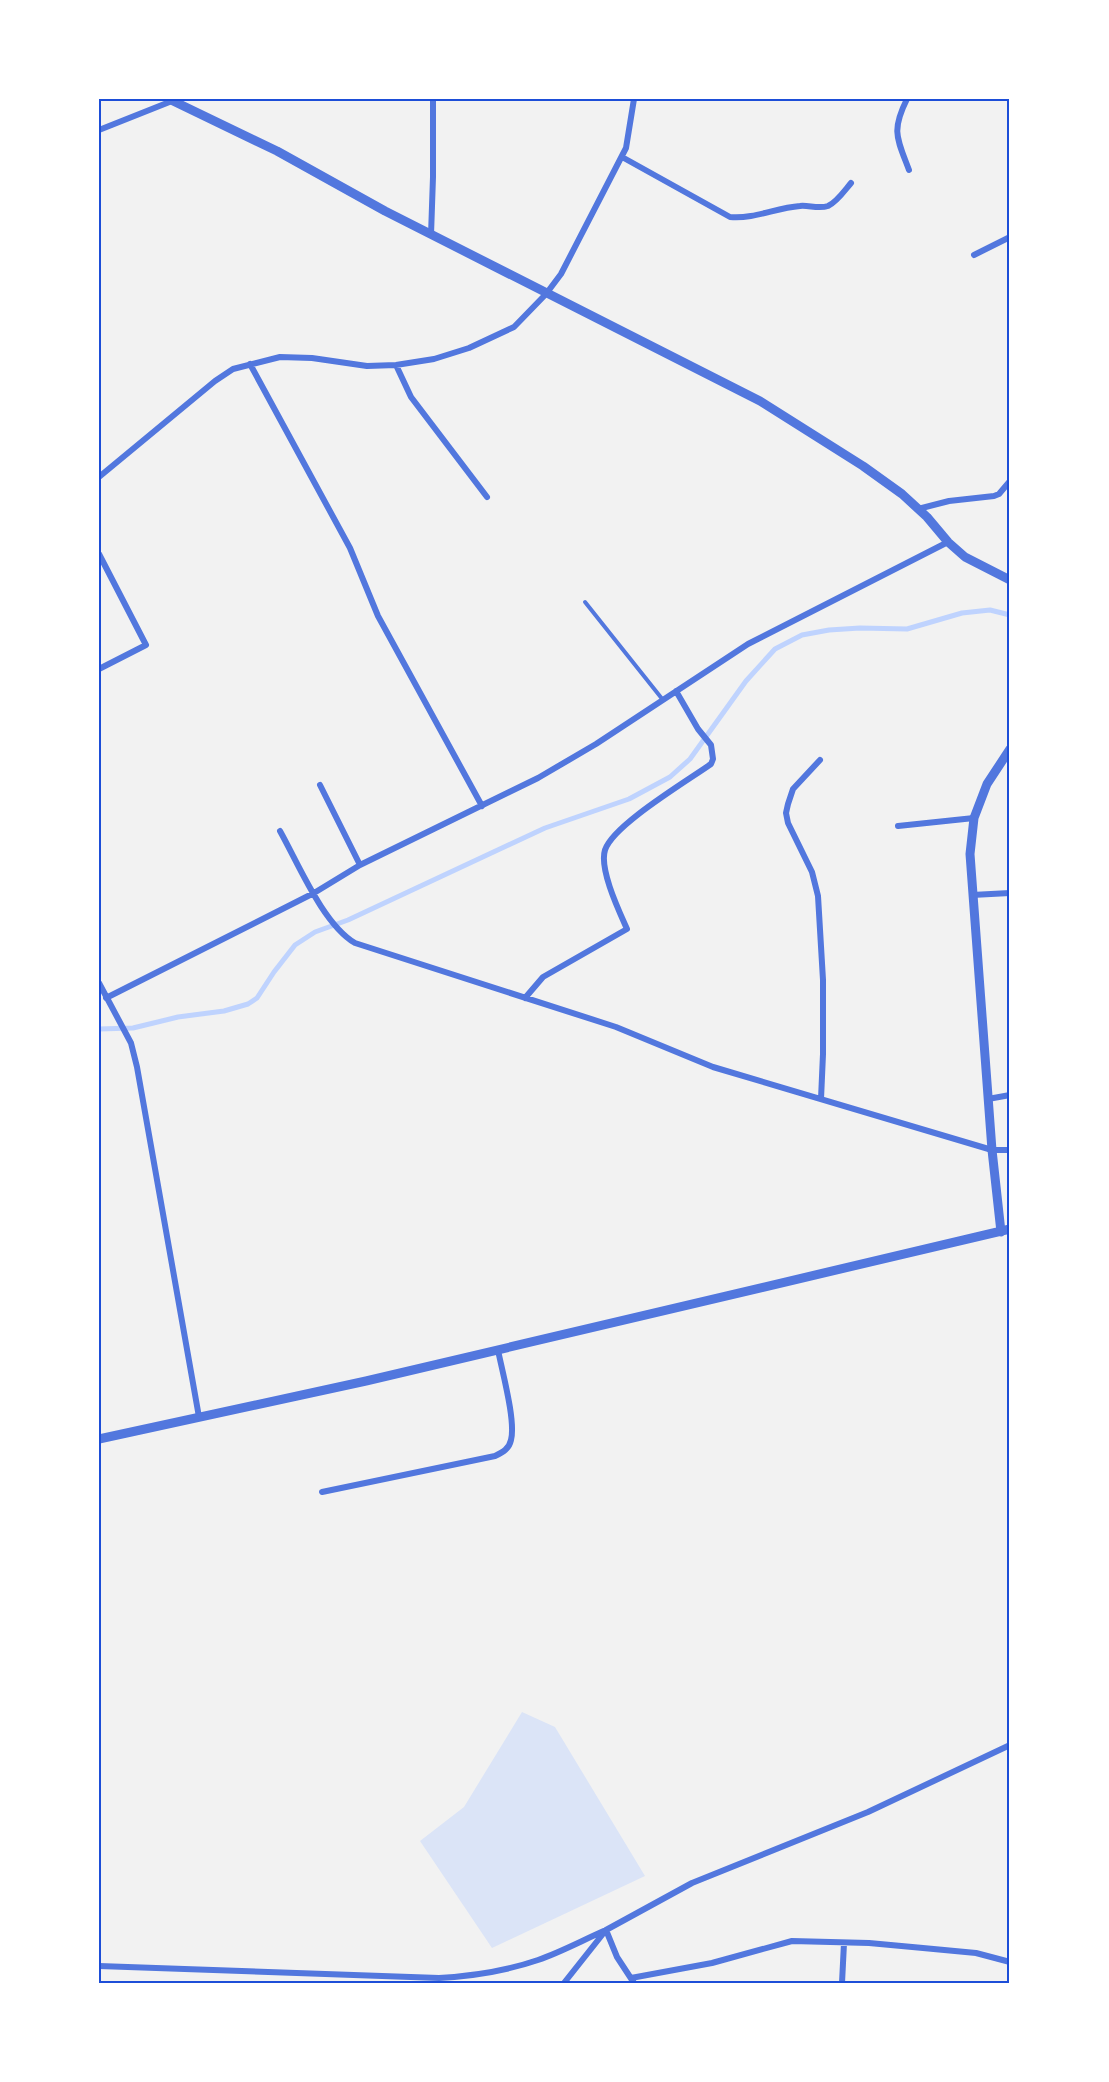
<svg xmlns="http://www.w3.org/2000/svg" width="1109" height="2082" viewBox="0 0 1109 2082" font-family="Montserrat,sans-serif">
  <rect width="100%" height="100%" fill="#f2f2f2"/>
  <path fill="#dbe4f7" d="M522,1712l33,15 90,149 -153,72 -72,-107 44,-34z"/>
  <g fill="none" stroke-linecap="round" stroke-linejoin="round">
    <path stroke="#bfd3fe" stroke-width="5" d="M99,1029l34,-1 45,-11 46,-6 24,-7 9,-6 17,-26 21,-27 20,-13 33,-12 197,-92 84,-29 41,-22 20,-18 56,-78 29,-32 27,-14 27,-5 31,-2 47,1 55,-16 28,-3 20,5"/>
    <path stroke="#5277de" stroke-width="4" d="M585,602l78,98"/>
    <path stroke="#5277de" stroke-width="6" d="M907,99c-16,32 -10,39 2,71
      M99,130l73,-29
      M622,157l108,60c25,2 45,-9 70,-11 8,-1 19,3 28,0 9,-4 17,-16 23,-23
      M431,235l2,-58v-78
      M974,255l36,-18
      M250,364l100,184 28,68 104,190
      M396,365l15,32 76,100
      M99,477l116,-96 18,-12 47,-12 32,1 55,8 29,-1 38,-6 35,-11 45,-21 32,-33 15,-20 65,-126 8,-49
      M918,509l31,-8 45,-5 5,-2 11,-13
      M99,554l47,91 -47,24
      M820,760l-27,29 -5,15 -2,9 2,10 24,49 6,24 5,84v74l-2,45
      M320,785l40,80
      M898,826l76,-8
      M280,831c19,34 43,93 75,112l261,84 97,40 279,83h18
      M972,895l38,-2
      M99,983l32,60 6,24 62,350
      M106,998l208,-105 46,-28 178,-87 58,-34 152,-100 200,-102
      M525,998l18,-21 84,-48c-8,-18 -28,-60 -22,-79 8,-25 82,-69 106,-86l2,-5 -2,-14 -13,-16 -22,-38
      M988,1099l22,-4
      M322,1492l173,-36c8,-4 14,-7 16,-16 5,-19 -9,-69 -13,-90
      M99,1966l340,12c34,-2 67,-7 99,-18 23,-8 45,-20 68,-30l11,27 17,26
      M631,1978l81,-15 80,-22 77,2 54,5 53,5 34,9
      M564,1983l42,-53 86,-47 176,-71 142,-67
      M842,1983l2,-40"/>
    <path stroke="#5277de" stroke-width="9" d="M169,99l108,52 108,60 375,190 103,65 39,28 25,23 21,25 17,15 45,23
      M1001,1232l-9,-82 -22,-296 4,-36 13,-34 23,-35
      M99,1439l267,-58 644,-152"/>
  </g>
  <rect width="1109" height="2082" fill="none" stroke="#ffffff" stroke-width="201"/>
  <rect x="100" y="100" width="908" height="1882" fill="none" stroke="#1d4ed8" stroke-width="2"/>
</svg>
